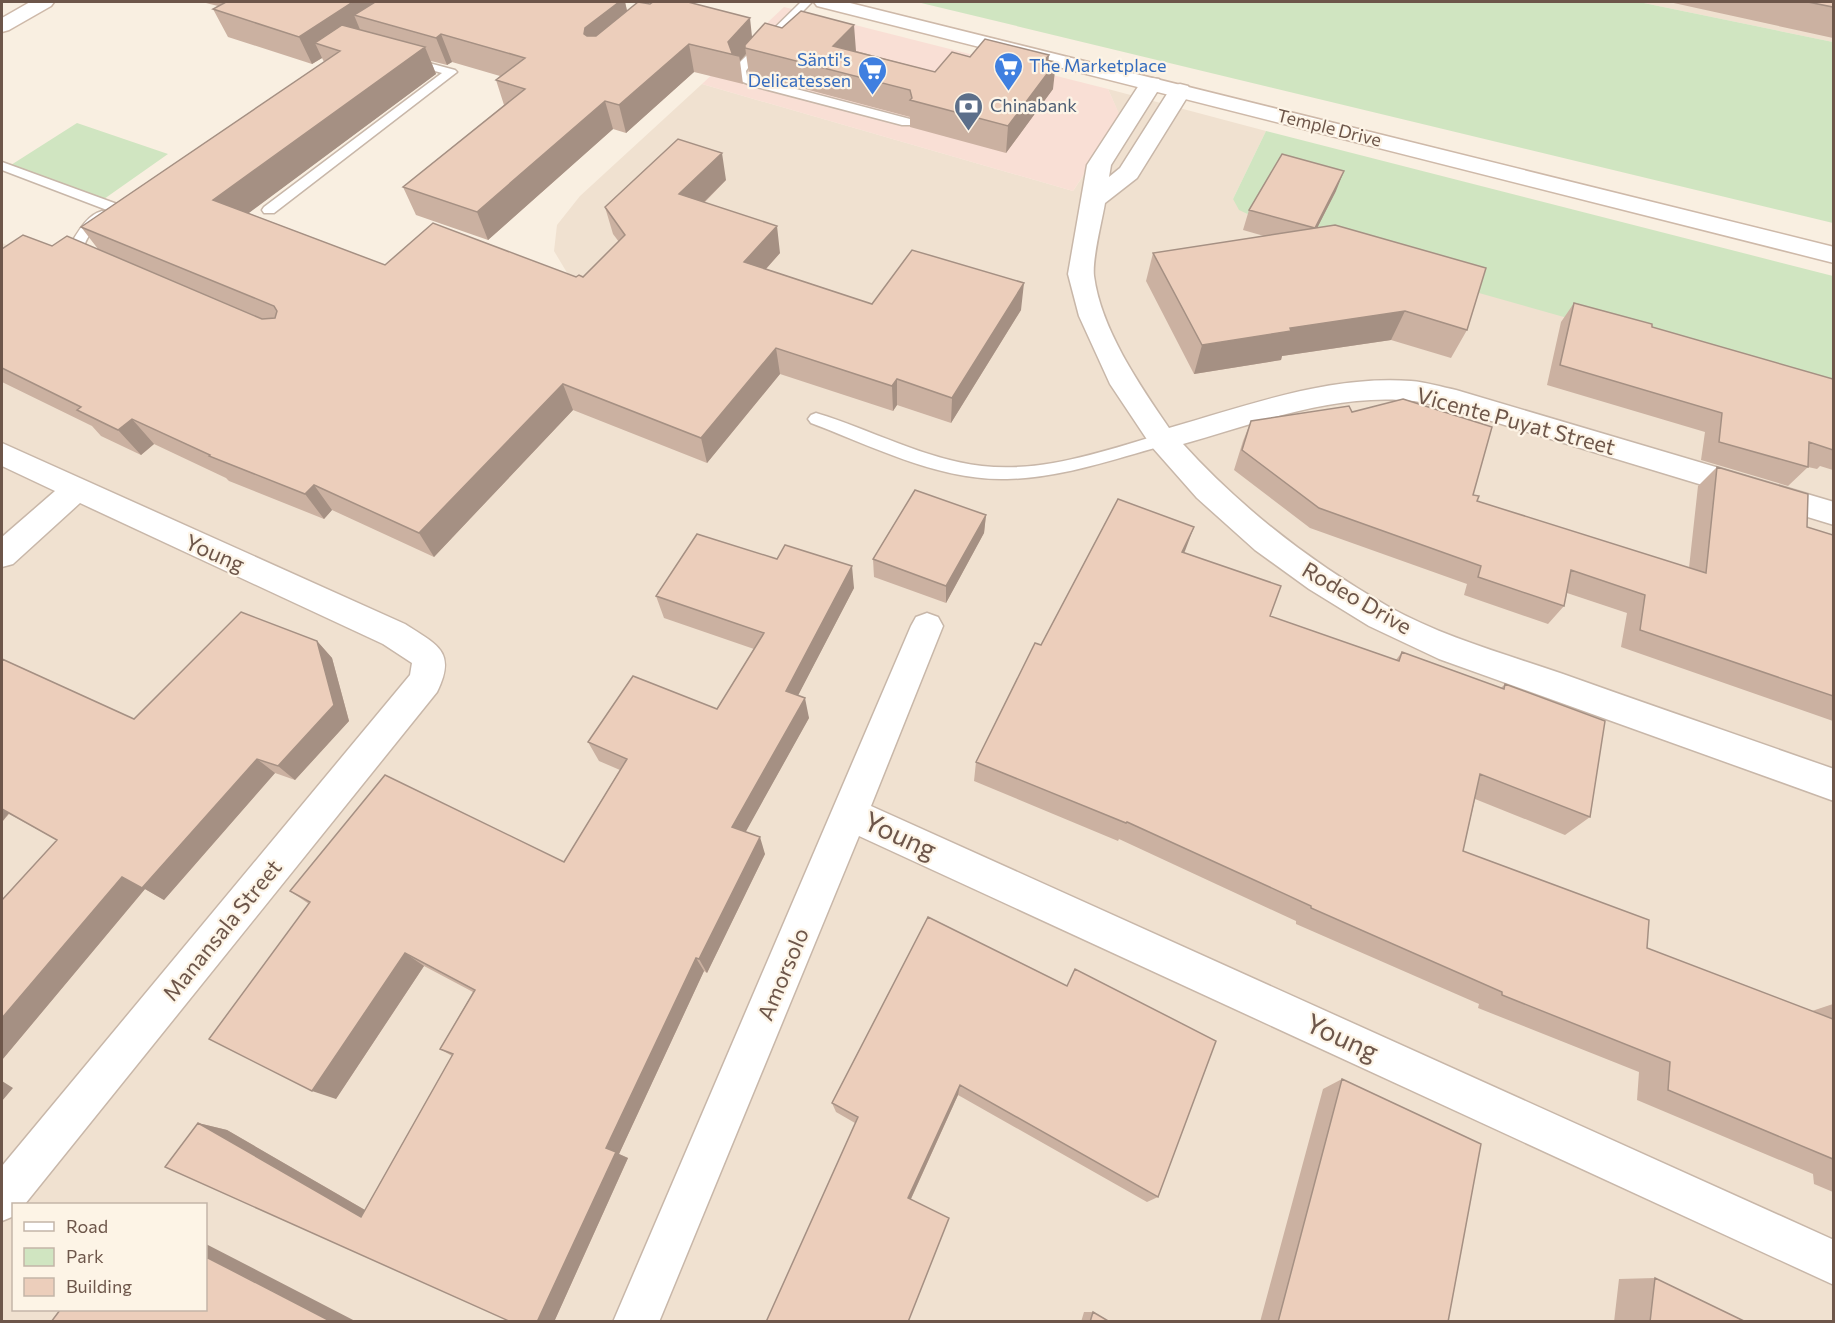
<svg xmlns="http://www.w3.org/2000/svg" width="1835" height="1323" viewBox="0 0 1835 1323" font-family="Commissioner,sans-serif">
  <rect width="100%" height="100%" fill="#f9efe1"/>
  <path fill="#f0e1d0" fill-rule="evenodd" d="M1639,2h194v40z
    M702,84l371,107 48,-72 -13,-30 158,42 -33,68 600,194v928h-1831v-1078l425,170 142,-137 -15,-25 3,-26 23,-29zM14,1204h192v106h-192z"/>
  <path fill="#f9dfd5" d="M784,7l324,82 13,29 -48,73 -371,-107z"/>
  <path fill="#d0e5c1" d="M917,2h722l194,40v181z
    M77,123l91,31 -64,45 -93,-34z
    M1266,131l567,145v117l-581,-164 2,-12 -15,-7 -6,-11z"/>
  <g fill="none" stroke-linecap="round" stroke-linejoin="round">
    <defs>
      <path id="lane" d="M801,2h11l-62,63 -4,6 1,5 163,43v6h-8l-149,-39 -15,-6 -4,-9 7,-10z
        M410,58l45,12 2,2 -183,141h-10l-2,-3 2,-3 178,-134 -36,-10 -2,-2z
        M2,162l115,42 2,3 -7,4 -5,-1 -105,-40z
        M102,211l7,4c-9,11 -24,19 -25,34l13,7 -2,3 -5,1 -17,-6 -3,-9c8,-13 17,-30 32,-34z
        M816,413c56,17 108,46 166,53 61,7 122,-15 180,-32l6,2 2,4 -2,4 -6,2c-51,14 -102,32 -155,33 -68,2 -135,-33 -196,-56l-3,-4 3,-4z"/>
      <path id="street" d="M1151,78l8,1 3,5 -51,81 -2,12 11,-9 52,-82 8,-2 8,2 3,5 -54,87 -32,25c-3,18 -13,56 -11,73 7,53 45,108 75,152 78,-22 159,-53 242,-47 15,1 30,6 45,9l378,112v23l-379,-115c-14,-3 -27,-7 -41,-9 -78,-9 -157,22 -231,43 60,66 129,119 206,163 54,30 116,47 174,67 90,32 180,63 271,95v32l-395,-142 -70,-33 -60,-37 -54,-39 -58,-52 -45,-51 -42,-63 -31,-68 -11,-42 19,-109 56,-86z
        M2,443l403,181c32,21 52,27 32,68l-412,512h-11v12l-12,5v-55l408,-491 2,-12 -29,-19 -303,-141 -67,61 -11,3v-30l53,-46 -53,-25z
        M927,613l11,4 5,9 -72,180 963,434v45l-975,-449 -200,486h-46l298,-696 5,-9z"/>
      <path id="secondary" d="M30,2h24l-3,4 -42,24 -7,2v-14z
        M814,2h32l988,245v16l-1017,-257z"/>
    </defs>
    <use href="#lane" stroke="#c8b7a9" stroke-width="3"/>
    <use href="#street" stroke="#c8b7a9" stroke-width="3"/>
    <use href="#secondary" stroke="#ceb9a9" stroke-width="3"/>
    <use href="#lane" fill="#fff" fill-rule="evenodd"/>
    <use href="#street" fill="#fff" fill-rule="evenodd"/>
    <use href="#secondary" fill="#fff" fill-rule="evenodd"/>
  </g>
  <path fill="#cbb1a1" d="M202,2h423l2,8 125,27 104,14 79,21 35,-15 78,3 5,29 -47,64 -96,-26v-10l-161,-43 -3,-20 -6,7 3,23 -49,-12 -68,61 -13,-4 -125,111 -72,-25 -13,-28 101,-82 -8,-25 4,-4 -48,-14 -5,3 -16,-4 5,13 -188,139 137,52 191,12h7l36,-35 -6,-8 -8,-27 121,-27 -22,23 76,50 -14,16 106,35 149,6 -70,113 -54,-18 -4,6 -113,-37 -73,89 -134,-53 -139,147 -102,-47 -8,9 -95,-38 -3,-3 -72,-34 -13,11 -40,-19 -9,-10 -90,-44v-133l50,-3 46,3 -17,-22 243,-165 -2,-4 -10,6 -84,-27 -15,-28 5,-3z
    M1669,2h164v36z
    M1336,191l-19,37 150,102 -16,28 -60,-18 -109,16 -1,4 -87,14 -48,-93 7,-28 111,-17 -21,-6 6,-20z
    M1574,303l78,24 181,52v91l-13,-4 -3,3 -9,-2 -20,19 -87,-26 4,-28 -158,-47 14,-63z
    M1352,412l121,83 4,6 212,67 9,-82 19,-19 90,60 26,8v186l-212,-74 6,-34 -60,-20 -3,13 -16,18 -84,-29 3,-11 -157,-56 -76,-58 9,-29 8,-20z
    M986,515l-2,18 -38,70 -72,-26 -1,-18z
    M1185,553l85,63 126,44 6,-8 99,36 4,-4 85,133 -25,18 -90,-36 -12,52 184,97 165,63 21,-7v188l-19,-8 -1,-10 -176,-74 2,-28 -161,-64 1,-4 -183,-80v-3l-177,-82 -1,2 -144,-60 2,-19 65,-117z
    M854,588l-56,107 11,23 -64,114 20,22 -58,119 -3,-2 -85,183 9,4 -74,164 -356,-199 29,7 138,80 87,-154 -12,-7 33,-57 -49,-26 -88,133 -27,-195 -19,-13 274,-29 56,-92 -21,-9 -11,-19 129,-33 37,-60 -90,-31 -8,-22z
    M317,641l15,17 17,63 -54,59 -20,-7 -111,127 -19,-11 -143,171v-160l55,-60 -48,-26 -7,8v-163l132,60z
    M928,917l230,280 -11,5 -189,-107 -47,104 -56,-76 -19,-11 -4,-9z
    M1342,1079l106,243h-188l63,-233z
    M1655,1278l91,44h-132l5,-43z
    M1084,1312h9l17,10h-29z"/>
  <path fill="#a59083" d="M353,2h53l-52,13 7,17 -46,11 7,15 -10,6 -13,-27z
    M619,2h6l5,23 -37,31 -9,-22 1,-6z
    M750,18l3,28 -8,-1 1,9 -6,7 -1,-5 -9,-2 -2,-12z
    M854,25l2,26 -20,20 -3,-25z
    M441,34l11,28 -5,3 -11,-27z
    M689,44l5,28 -68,61 -7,-28z
    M425,47l11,27 -206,153 -17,-27z
    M1049,55l-2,19 9,-12 -3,27 -47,64 2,-27 37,-66z
    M605,101l8,28 -125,111 -11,-28z
    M722,153l4,27 -41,41 -6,-27z
    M1344,171l-8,20 -29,57 8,-20z
    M777,226l3,27 -31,35 -5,-26z
    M1024,283l-3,27 -70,113 1,-25z
    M1405,311l-14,29 -109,16 -1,4 -87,14 8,-29 88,-17z
    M776,348l4,26 -73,89 -6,-25z
    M897,379v26l-4,6 -1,-25z
    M563,384l10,26 -139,147 -15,-24z
    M132,419l22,25 -13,11 -23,-25z
    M314,485l18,25 -8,9 -19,-25z
    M986,515l-2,18 -38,70v-17z
    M1194,527l-9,24 -11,24 8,-23z
    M852,566l2,22 -64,123 -4,-20z
    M317,641l15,17 17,63 -54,59 -17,-14z
    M805,698l4,20 -70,126 -7,-17z
    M257,759l18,14 -111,127 -19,-11 -143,171v-42l120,-141z
    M2,809l7,4 -7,9z
    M760,837l5,17 -58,119 -8,-14z
    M405,953l19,13 -88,133 -24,-8z
    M696,958l8,13 -85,183 9,4 -74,164h-17l69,-174z
    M2,1081l11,7 -11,13z
    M960,1085l-2,10 -49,108 -1,-5z
    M198,1123l29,7 157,91 -23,-4z
    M206,1244l151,78h-25l-126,-65z"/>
  <path fill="#eccebb" stroke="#a59083" stroke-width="1.5" d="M226,2h127l-54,35 -86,-28z
    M375,2h244l-34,26 -1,6 3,2h9l42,-34 12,2 3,-2h35l62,16 -22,24 4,11 7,3 -50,-12 -70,61 -14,-4 -128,111 -74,-25 122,-98 -29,-9 29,-22 -84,-24 -5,4 -82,-23z
    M1808,2h25v5z
    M801,11l53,14 -21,21 102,26 17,-20 18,5 15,-18 64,16 -4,5 11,2 -48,64 -98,-26 2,-2 -2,-8 -165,-42v-3l20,-22 17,5z
    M342,25l83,22 -212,153 172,65 48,-42 143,54 3,-2 4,2 42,-42 -20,-28 73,-68 44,14 -43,41 98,32 -33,36 128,42 40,-54 112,33 -72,115 -55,-19 -5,7 -116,-38 -75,90 -138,-54 -144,149 -105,-48 -9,9 -96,-38 1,-1 -78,-36 -14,11 -41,-20 4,-3 -79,-39v-119l21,-14 29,11 15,-10 195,83 13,-1 2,-7 -3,-5 -193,-79 259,-176 -25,-8z
    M1282,154l62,17 -29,57 -66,-18z
    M1335,225l151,43 -19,62 -62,-19 -115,17 1,3 -89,14 -49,-92z
    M1574,303l78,21v3l181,52v71l-24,-8 -1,25 -89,-25 3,-29 -162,-48z
    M1403,399l89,28 -19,68 6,1 -2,5 229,72 11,-106 91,27 -1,33 26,8v161l-193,-66 5,-35 -74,-25 -7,36 -86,-29 3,-11 -162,-58 -77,-58 9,-29 98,-15 3,6z
    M915,490l71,25 -40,71 -73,-27z
    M1118,499l76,28 -12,25 99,34 -11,30 129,45 3,-9 102,37 1,-5 100,37 -15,96 -110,-43 -17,77 186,69 -2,28 186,71v140l-165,-69 2,-28 -168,-67v-3l-191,-84v-2l-184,-84 -1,1 -150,-61 59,-119 6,2z
    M697,534l80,25 8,-14 67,21 -66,125 19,7 -73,129 28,10 -61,122 -3,-1 -90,190 10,4 -79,170h-26l-346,-155 33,-44 163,94 92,-163 -13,-5 35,-59 -70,-37 -93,138 -103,-52 101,-137 -20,-11 95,-116 179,87 63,-103 -39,-17 45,-66 84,33 47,-76 -108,-37z
    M241,612l76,29 17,64 -56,61 -21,-7 -115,129 -20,-11 -120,141v-118l55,-60 -55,-31v-150l132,60z
    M928,917l139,69 8,-17 141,72 -58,156 -198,-112 -52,113 41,20 -41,104h-142l92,-205 -26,-14z
    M1342,1079l139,65 -33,178h-170z
    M206,1257l126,65h-281l9,-12h146z
    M1655,1278l91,44h-96z
    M1093,1312l17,10h-20z"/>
  <defs>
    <symbol id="supermarket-pin" viewBox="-11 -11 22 30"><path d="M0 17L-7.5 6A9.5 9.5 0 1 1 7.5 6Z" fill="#3f7fe0" stroke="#fdf4e6"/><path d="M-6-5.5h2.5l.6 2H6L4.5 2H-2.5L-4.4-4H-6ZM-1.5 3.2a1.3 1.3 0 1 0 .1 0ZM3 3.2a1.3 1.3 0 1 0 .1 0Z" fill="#fff"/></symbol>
    <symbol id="bank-pin" viewBox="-11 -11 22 30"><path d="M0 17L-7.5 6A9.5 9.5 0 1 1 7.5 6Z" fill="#5c6f8a" stroke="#fdf4e6"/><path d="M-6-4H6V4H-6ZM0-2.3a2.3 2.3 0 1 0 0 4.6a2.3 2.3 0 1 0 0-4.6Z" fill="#fff"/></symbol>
  </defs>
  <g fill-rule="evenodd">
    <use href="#supermarket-pin" x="992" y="50" width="33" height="45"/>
    <use href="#supermarket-pin" x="856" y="54" width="33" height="45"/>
    <use href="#bank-pin" x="952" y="90" width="33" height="45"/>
  </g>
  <g text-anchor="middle" stroke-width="4.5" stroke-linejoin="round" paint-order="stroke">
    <g font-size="18" fill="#366cbe" stroke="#fdf4e6" text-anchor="end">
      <text x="851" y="66">Sänti's<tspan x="851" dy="21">Delicatessen</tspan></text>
      <text x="1029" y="72" text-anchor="start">The Marketplace</text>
    </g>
    <g font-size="18" fill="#4e5e75" stroke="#fdf4e6" text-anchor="start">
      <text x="990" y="112">Chinabank</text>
    </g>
    <g font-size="18" fill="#6d564a" stroke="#fdf4e6">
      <text transform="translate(1329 128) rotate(14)" y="6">Temple Drive</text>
    </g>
    <g font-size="22" fill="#6d564a" stroke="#fdf4e6">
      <text transform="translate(1516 421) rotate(15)" y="8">Vicente Puyat Street</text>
      <text transform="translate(215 553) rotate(24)" y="8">Young</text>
      <text transform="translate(1357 598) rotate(30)" y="8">Rodeo Drive</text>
      <text transform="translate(222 930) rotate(-51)" y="8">Manansala Street</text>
      <text transform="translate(783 974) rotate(-67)" y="8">Amorsolo</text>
    </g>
    <g font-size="27" fill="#6d564a" stroke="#fdf4e6">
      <text transform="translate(900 836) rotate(25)" y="9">Young</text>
      <text transform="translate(1342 1038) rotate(25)" y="9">Young</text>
    </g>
  </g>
  <rect width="1835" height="1323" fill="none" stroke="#6d564a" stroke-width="6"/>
  <rect x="12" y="1203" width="195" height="108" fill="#fdf4e6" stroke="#c3b5a8" stroke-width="1.5"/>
  <rect x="24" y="1222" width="30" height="9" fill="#ffffff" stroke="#c3b5a8" stroke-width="1.5"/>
  <text x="66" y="1233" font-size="18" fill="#6d564a">Road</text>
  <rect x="24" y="1248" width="30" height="18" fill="#d0e5c1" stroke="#c3b5a8" stroke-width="1.5"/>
  <text x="66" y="1263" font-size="18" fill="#6d564a">Park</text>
  <rect x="24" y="1278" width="30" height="18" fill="#eccebb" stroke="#c3b5a8" stroke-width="1.5"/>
  <text x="66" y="1293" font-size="18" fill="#6d564a">Building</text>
</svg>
